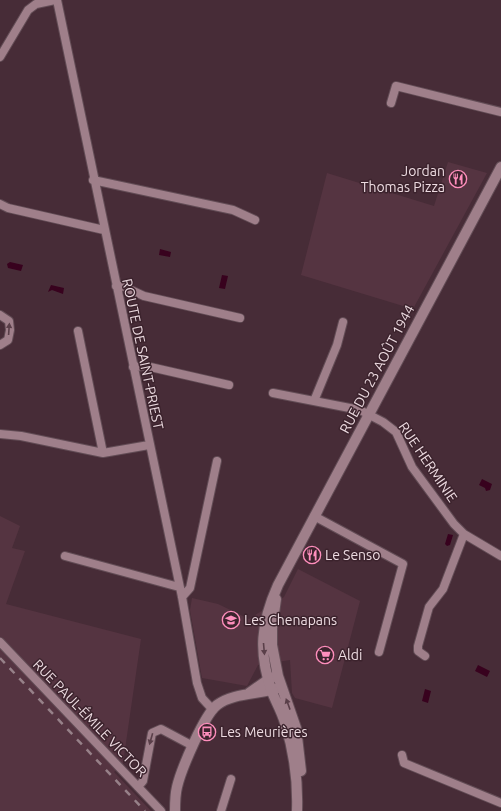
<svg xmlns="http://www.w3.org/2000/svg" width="501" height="811" viewBox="0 0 501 811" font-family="Ubuntu,sans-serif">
  <rect width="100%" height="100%" fill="#472c37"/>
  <path fill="#553441" d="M448,162l39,11 -74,136 -112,-34 26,-102 107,33z
    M0,516l20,10 -8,22 13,3 -19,53 135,35 -18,124 -9,9 37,39h-151z
    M298,569l62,32 -28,107 -37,-10 -3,-5 -2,-33 -32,5 -11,21 -45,-8 -12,-68 2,-12 26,6 31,15 35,-22z"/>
  <path fill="#38021e" d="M160,249l11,3 -1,5 -11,-2z
    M10,262l13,3 -2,6 -13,-3 -1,-4z
    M222,275l6,1 -3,13 -6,-1z
    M51,285l13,3 -1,6 -11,-4 -4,2z
    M482,479l10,5 -2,6 -4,1 -1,-3 -6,-3z
    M448,534l5,1 -3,10 -3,1 -2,-2z
    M478,665l12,6 -3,6 -12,-6z
    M425,689l6,2 -3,12 -6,-2z"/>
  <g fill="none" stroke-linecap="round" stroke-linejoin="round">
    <defs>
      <path id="minor" d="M57,0l125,597 15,86 5,15 11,12
        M0,57l28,-47 8,-6 19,-4
        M391,103l5,-17 105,26
        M93,180l140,30 22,10
        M0,204l8,4 96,22
        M116,286h6l22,10 96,22
        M0,315l9,6 1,9 -2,10 -8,5
        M78,331l25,122
        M133,367l13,-1 83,19
        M273,393l87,17 23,12 13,10 16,35 42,57 10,10 37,22
        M314,401l23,-56 6,-23
        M0,434l21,2 82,17 46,-8
        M314,516l89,48 -24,88
        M65,556l114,31
        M182,597l8,-9 27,-127
        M0,642l161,169
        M425,656l-7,-5v-5l11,-39 14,-18 21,-55
        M402,755l2,8 97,40
        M138,787l5,-6 9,-48 9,-4 32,17
        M221,811l10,-32"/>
      <path id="tertiary" d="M249,693l20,-14 7,-3
        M175,811c0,-8 0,-16 2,-24 4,-17 27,-72 40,-82 17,-13 45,-10 64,-18"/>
      <path id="secondary" d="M276,599l-4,29v17l6,31 18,52 5,43
        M297,811c1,-29 -3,-60 -12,-88 -3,-11 -9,-21 -13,-31 -14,-40 -11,-69 6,-107l223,-418"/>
    </defs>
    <use href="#minor" stroke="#624c55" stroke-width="10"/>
    <use href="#tertiary" stroke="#624c55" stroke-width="12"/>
    <use href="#secondary" stroke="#624c55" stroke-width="12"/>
    <use href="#minor" stroke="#9f7f8a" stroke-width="8"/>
    <use href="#tertiary" stroke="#9f7f8a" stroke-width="10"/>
    <use href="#secondary" stroke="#9f7f8a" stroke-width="10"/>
    <path stroke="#978189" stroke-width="2.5" stroke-dasharray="7 7" stroke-linecap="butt" d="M0,658l145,153"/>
  </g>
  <defs><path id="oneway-solid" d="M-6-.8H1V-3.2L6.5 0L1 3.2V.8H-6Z"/></defs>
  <g fill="#5a3f49">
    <use href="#oneway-solid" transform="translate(9 329) rotate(-86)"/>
    <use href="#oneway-solid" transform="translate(264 649) rotate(85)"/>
    <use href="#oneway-solid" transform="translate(288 704) rotate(-110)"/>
    <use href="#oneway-solid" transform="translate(151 739) rotate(106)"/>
  </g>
  <defs>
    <symbol id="restaurant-ring" viewBox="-11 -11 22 22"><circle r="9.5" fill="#3c232d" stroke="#fe8ebc" stroke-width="1.5"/><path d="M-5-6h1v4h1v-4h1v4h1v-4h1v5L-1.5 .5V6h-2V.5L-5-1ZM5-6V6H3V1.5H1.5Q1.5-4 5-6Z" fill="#fe8ebc"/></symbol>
    <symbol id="school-ring" viewBox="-11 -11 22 22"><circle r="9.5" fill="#3c232d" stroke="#fe8ebc" stroke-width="1.5"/><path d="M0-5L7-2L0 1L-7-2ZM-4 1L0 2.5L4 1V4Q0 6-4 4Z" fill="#fe8ebc"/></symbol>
    <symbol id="supermarket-ring" viewBox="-11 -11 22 22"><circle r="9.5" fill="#3c232d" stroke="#fe8ebc" stroke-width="1.5"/><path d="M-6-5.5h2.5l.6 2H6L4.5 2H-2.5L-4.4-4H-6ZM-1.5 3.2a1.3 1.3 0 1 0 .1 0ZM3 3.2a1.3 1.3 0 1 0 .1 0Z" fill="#fe8ebc"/></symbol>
    <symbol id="bus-ring" viewBox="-11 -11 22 22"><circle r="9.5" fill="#3c232d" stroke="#fe8ebc" stroke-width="1.5"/><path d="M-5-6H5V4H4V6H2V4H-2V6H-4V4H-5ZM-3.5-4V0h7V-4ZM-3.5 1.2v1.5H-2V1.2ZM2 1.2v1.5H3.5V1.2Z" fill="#fe8ebc"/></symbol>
  </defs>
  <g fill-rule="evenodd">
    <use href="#restaurant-ring" x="448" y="169" width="20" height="20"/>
    <use href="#restaurant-ring" x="302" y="545" width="20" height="20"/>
    <use href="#school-ring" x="221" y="610" width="20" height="20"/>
    <use href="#supermarket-ring" x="315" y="645" width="20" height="20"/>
    <use href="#bus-ring" x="197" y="722" width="20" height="20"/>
  </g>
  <g text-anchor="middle" stroke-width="3" stroke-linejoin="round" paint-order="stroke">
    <g font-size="14" fill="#eddbe1" stroke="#3c232d" text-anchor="start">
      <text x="445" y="176" text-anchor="end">Jordan<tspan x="445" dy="16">Thomas Pizza</tspan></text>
      <text x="325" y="560">Le Senso</text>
      <text x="244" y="625">Les Chenapans</text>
      <text x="338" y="660">Aldi</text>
      <text x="220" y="737">Les Meurières</text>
    </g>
    <g font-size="14" fill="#eddbe1" stroke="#3c232d">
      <text transform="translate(143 354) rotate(78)" y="5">ROUTE DE SAINT-PRIEST</text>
      <text transform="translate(377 369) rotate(-62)" y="5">RUE DU 23 AOÛT 1944</text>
      <text transform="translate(428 462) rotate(56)" y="5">RUE HERMINIE</text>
      <text transform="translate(90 718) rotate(46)" y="5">RUE PAUL-ÉMILE VICTOR</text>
    </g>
  </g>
</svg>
